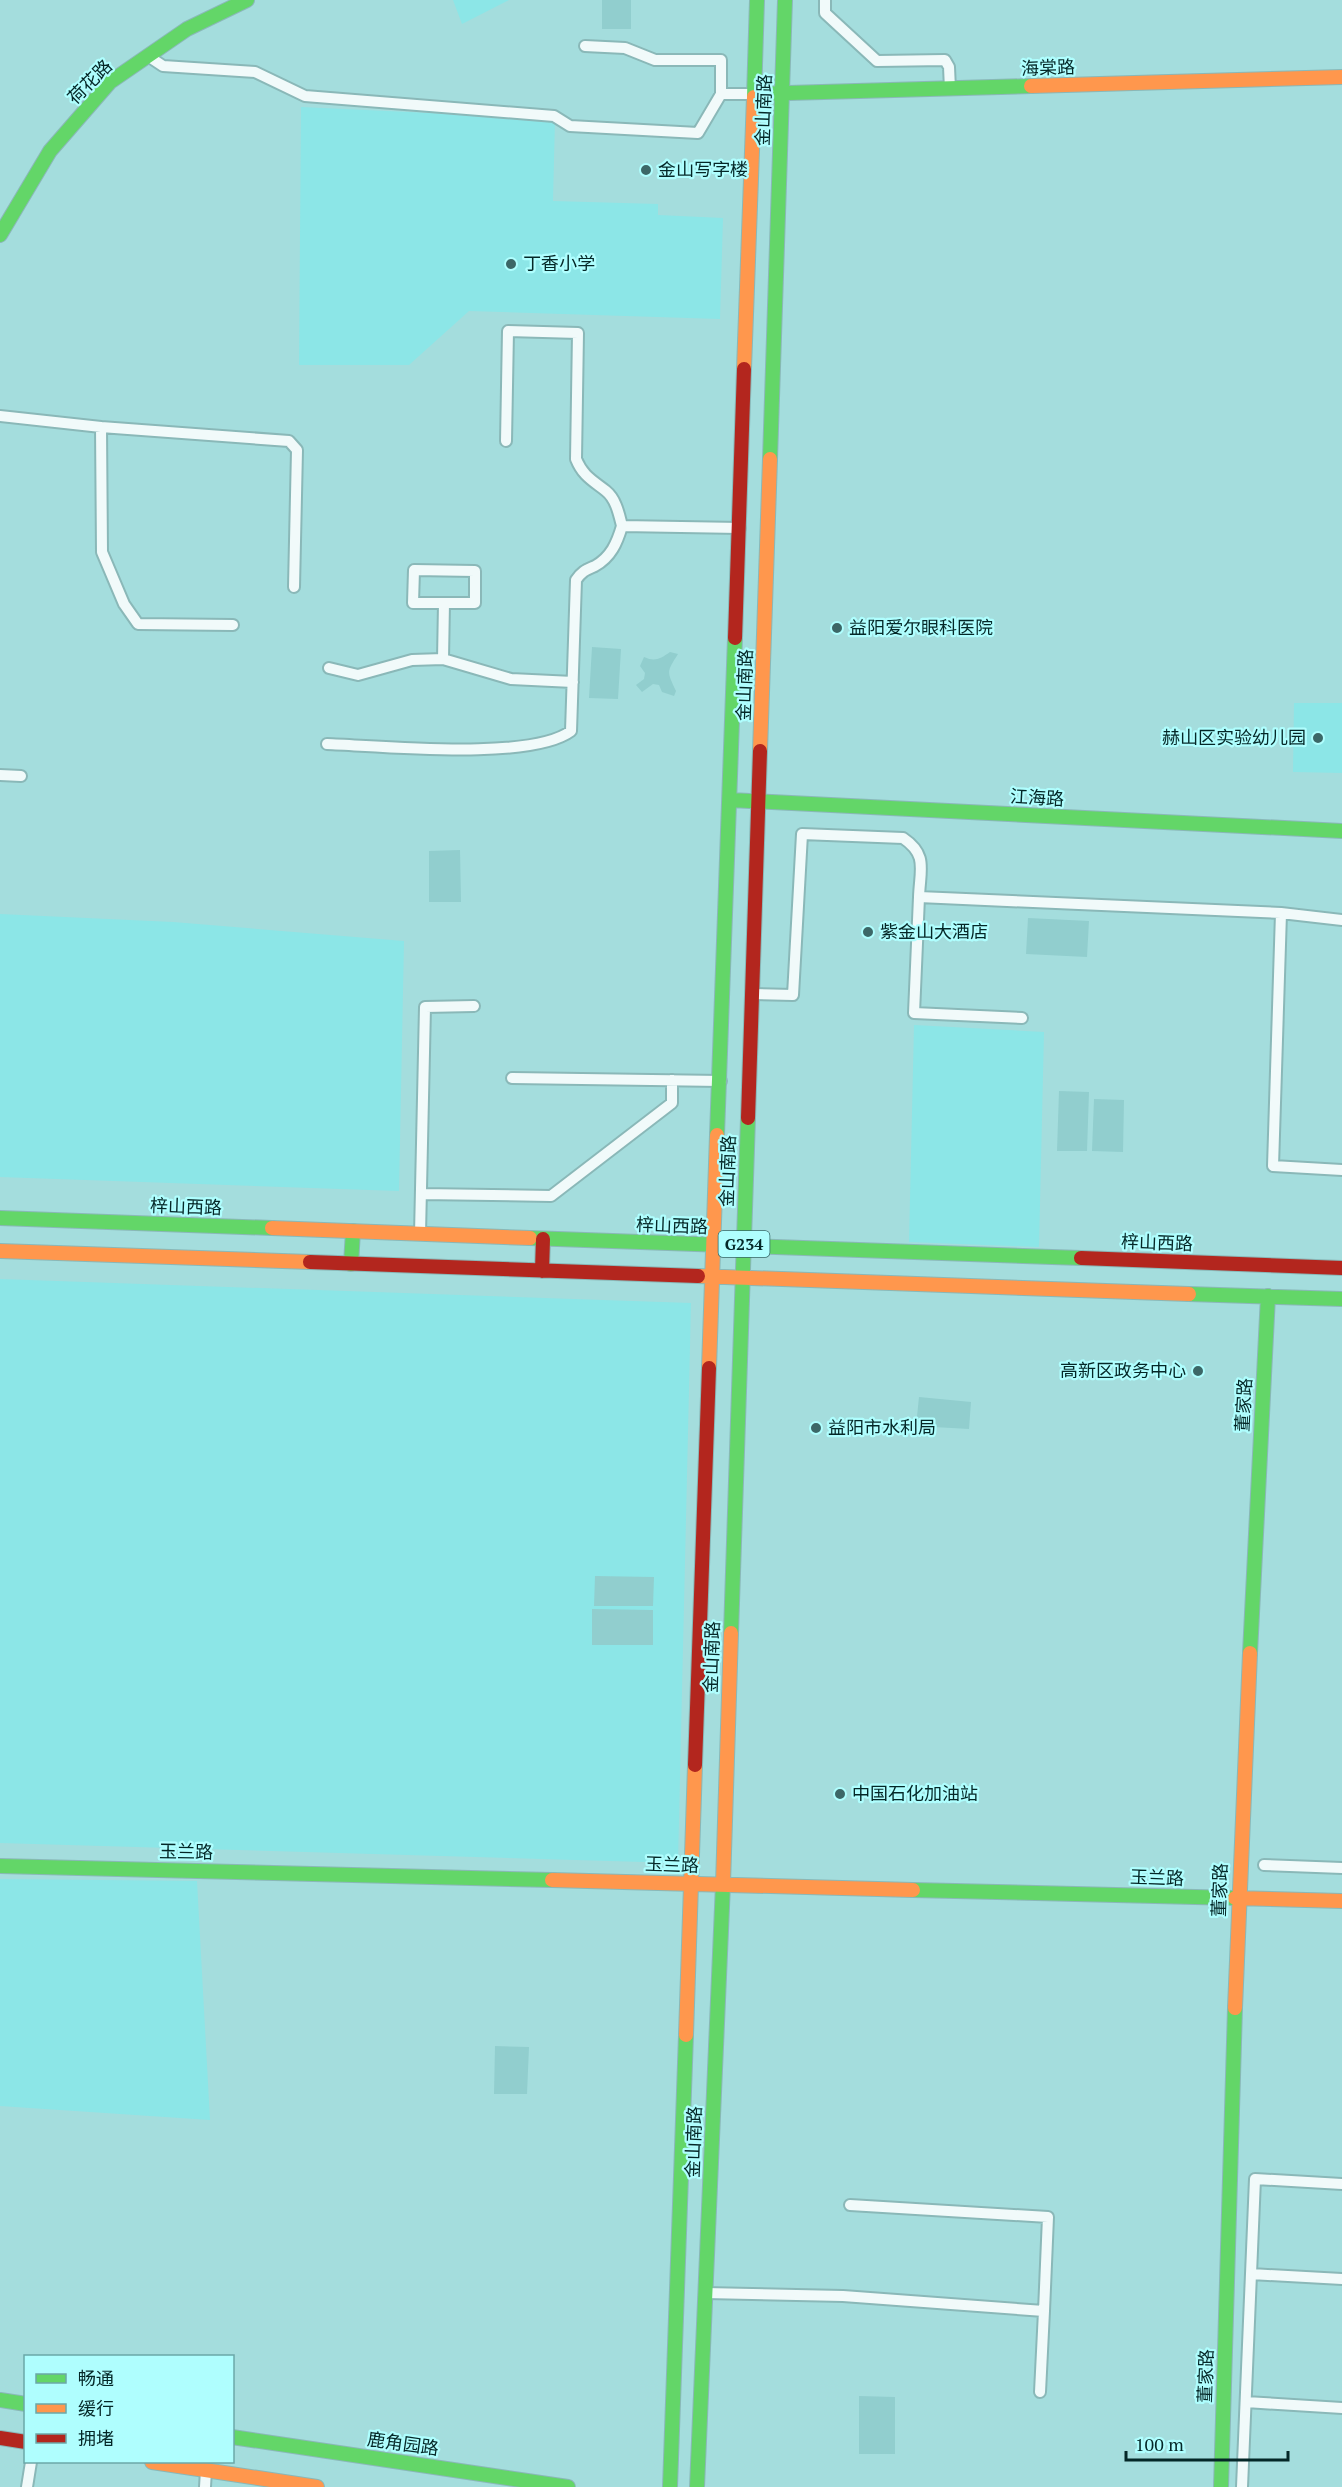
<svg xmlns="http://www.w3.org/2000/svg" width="1342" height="2487" viewBox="0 0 1342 2487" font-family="'PT Serif','Noto Sans SC',serif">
  <rect width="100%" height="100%" fill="#a4dddd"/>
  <path fill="#8ce6e7" d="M453,0h56l-47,24z
    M301,107l254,12 -2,82 105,3v11l65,3 -3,101 -251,-8 -60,54h-110z
    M1294,703h48v70l-49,-1z
    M0,914l173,8 231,19 -5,250 -399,-14z
    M914,1025l130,7 -5,215 -130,-5z
    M0,1279l691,24 -13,560 -678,-20z
    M0,1879l197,2 13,239 -210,-14z"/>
  <path fill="#91cece" d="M602,0h29v29h-29z
    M592,647l29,2 -3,50 -29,-1z
    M670,652l8,2c-12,19 -11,17 -2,37l-2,5 -12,-4 -3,-7 -6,-1 -11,8 -6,-7 8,-6 1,-6 -5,-7 4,-9c11,5 16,2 26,-5z
    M460,850l1,52h-32v-51z
    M1028,918l61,3 -2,36 -61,-3z
    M1059,1091l30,1 -2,59h-30z
    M1094,1099l30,1 -1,52 -31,-1z
    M919,1397l52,5 -2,27 -53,-3z
    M595,1576l59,1 -1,29h-59z
    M592,1609l61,1v35h-61z
    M495,2046l34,1 -2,47h-33z
    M859,2396l36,1v57h-36z"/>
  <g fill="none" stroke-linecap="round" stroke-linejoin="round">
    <defs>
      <path id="street" d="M825,0v13l52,48 68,-1 4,7 1,22
        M585,46l40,2 30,12h66v34
        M148,56l15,10 92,6 50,24 249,20 16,10 128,7 23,-39h34
        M0,416l101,11 1,125 22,52 14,20 95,1
        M101,427l188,14 8,9 -3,137
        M506,441l2,-110 70,2 -2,126c7,17 16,21 30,32 10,8 13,23 16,35l118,2
        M443,659l1,-56h31v-32l-61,-1 -1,33h31
        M329,668l29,7 54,-15 31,-1 68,20 62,3
        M327,744c55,2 204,17 244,-13l5,-151c6,-9 10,-10 19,-14 16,-9 22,-23 27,-40
        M0,775l21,1
        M919,897l-5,116 108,5
        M1342,920l-61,-7 -8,253 69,4
        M752,994l41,1 9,-161 101,4c25,17 17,31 16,59l362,16
        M512,1078l209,3
        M421,1194l130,2 121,-93v-23
        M420,1234l5,-227 49,-1
        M1264,1865l78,3
        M850,2205l198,12 -4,94
        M1251,2274l91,5
        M705,2293l138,3 201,15 -4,81
        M1246,2402l96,6
        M27,2487l4,-25
        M205,2487l1,-17
        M1242,2487l13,-308 87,5"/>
      <path id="fast" d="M755,94l276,-8
        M754,97l3,-97
        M0,235l50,-84 60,-69 77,-53 60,-29
        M770,459l15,-459
        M731,800l611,31
        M717,1135l18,-497
        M0,1218l272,10
        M530,1238l551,20
        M351,1264l2,-33
        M1189,1294l153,5
        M731,1633l17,-515
        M1250,1653l18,-357
        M0,1866l552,14
        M913,1890l322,8
        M0,2400l26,4
        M232,2437l336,50
        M670,2487l16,-452
        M697,2487l26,-603
        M1221,2487l14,-479"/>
      <path id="slow" d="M1031,86l311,-9
        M744,369l10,-272
        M760,751l10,-292
        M272,1228l258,10
        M0,1251l310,11
        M698,1276l491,18
        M709,1368l8,-233
        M552,1880l361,10
        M723,1884l8,-251
        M1235,1898l107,3
        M1235,2008l15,-355
        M686,2035l9,-270
        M152,2462l165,25"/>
      <path id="jam" d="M735,638l9,-269
        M748,1118l12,-367
        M1081,1258l261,10
        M310,1262l388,14
        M542,1271l1,-32
        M695,1765l14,-397
        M0,2438l26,4"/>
    </defs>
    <use href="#street" stroke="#8ab8b8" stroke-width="14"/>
    <use href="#fast" stroke="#8ab8b8" stroke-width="16"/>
    <use href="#slow" stroke="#8ab8b8" stroke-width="16"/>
    <use href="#jam" stroke="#8ab8b8" stroke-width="16"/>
    <use href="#street" stroke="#f1fafa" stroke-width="10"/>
    <use href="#fast" stroke="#63d668" stroke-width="14"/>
    <use href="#slow" stroke="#ff974d" stroke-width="14"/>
    <use href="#jam" stroke="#b3261e" stroke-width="14"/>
  </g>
  <g fill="#3c6767" stroke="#affefe" stroke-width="2">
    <circle cx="646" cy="170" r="6"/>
    <circle cx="511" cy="264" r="6"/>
    <circle cx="837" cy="628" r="6"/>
    <circle cx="1318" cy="738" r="6"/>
    <circle cx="868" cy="932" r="6"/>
    <circle cx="1198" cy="1371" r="6"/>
    <circle cx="816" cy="1428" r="6"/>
    <circle cx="840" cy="1794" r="6"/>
  </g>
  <g text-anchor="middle" stroke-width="4.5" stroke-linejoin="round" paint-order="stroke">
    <rect fill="#affefe" stroke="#376868" stroke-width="1.5" x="718.5" y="1231" width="51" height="26" rx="4.5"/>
    <g font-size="16" font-weight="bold" fill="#042727">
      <text x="744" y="1250">G234</text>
    </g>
    <g font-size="18" fill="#042727" stroke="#affefe">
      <text transform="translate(1048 68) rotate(-2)" y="6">海棠路</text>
      <text transform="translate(90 82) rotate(-45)" y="6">荷花路</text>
      <text transform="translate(764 110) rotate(-88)" y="6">金山南路</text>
      <text transform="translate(745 685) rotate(-88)" y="6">金山南路</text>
      <text transform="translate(1037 798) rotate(3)" y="6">江海路</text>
      <text transform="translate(728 1171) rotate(-88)" y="6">金山南路</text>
      <text transform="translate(186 1207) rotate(2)" y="6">梓山西路</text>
      <text transform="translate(672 1226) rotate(2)" y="6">梓山西路</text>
      <text transform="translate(1157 1243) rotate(2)" y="6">梓山西路</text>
      <text transform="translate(1244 1405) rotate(-87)" y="6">董家路</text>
      <text transform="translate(712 1657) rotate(-88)" y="6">金山南路</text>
      <text transform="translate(186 1852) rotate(1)" y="6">玉兰路</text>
      <text transform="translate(672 1865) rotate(2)" y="6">玉兰路</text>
      <text transform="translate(1157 1878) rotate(2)" y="6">玉兰路</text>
      <text transform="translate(1220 1890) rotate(-88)" y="6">董家路</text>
      <text transform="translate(694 2142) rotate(-88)" y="6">金山南路</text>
      <text transform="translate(1206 2376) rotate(-88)" y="6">董家路</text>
      <text transform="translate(403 2444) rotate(8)" y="6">鹿角园路</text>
    </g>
    <g font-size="18" fill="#042727" stroke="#affefe" text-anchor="start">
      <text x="658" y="176">金山写字楼</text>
      <text x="523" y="270">丁香小学</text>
      <text x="849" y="634">益阳爱尔眼科医院</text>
      <text x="1306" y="744" text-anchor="end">赫山区实验幼儿园</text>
      <text x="880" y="938">紫金山大酒店</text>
      <text x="1186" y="1377" text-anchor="end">高新区政务中心</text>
      <text x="828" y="1434">益阳市水利局</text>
      <text x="852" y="1800">中国石化加油站</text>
    </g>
  </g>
  <rect x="24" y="2355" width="210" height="108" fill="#affefe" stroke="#6ba8a8" stroke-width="1.5"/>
  <rect x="36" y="2374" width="30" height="9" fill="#63d668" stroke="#6ba8a8" stroke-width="1.5"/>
  <text x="78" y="2385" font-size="18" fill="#042727">畅通</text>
  <rect x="36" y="2404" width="30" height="9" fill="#ff974d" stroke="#6ba8a8" stroke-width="1.5"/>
  <text x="78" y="2415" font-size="18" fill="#042727">缓行</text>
  <rect x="36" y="2434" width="30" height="9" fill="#b3261e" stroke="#6ba8a8" stroke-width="1.5"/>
  <text x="78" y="2445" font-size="18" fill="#042727">拥堵</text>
  <path d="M1126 2451v9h162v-9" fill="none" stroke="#042727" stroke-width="3"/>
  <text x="1135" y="2451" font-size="18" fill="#042727" stroke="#affefe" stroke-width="4.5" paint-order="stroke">100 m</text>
</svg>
